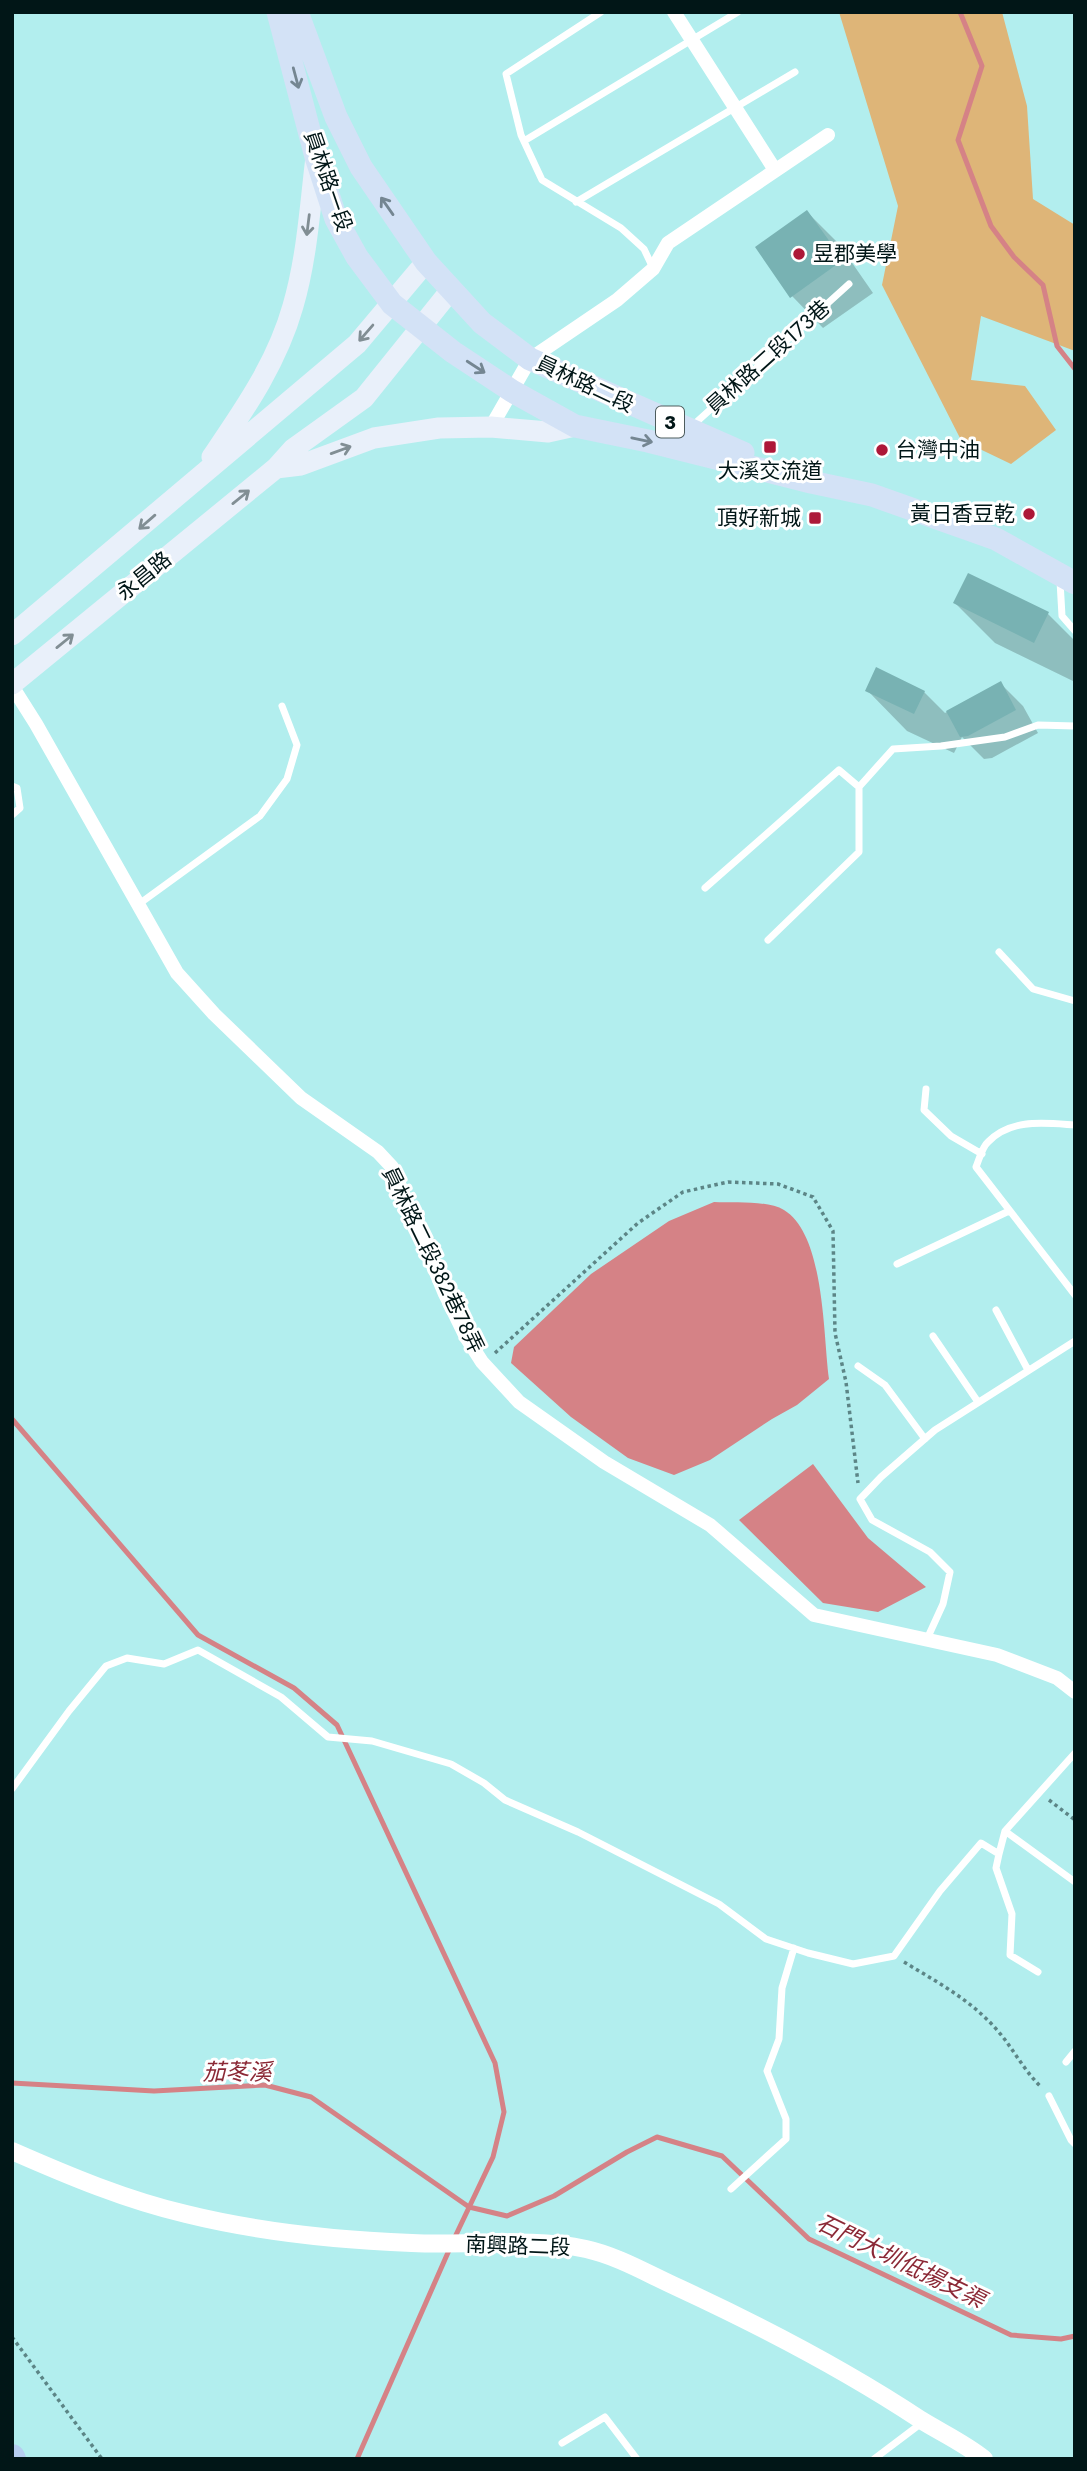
<svg xmlns="http://www.w3.org/2000/svg" width="1087" height="2471" viewBox="0 0 1087 2471" font-family="Jost,'Noto Sans TC',sans-serif">
  <rect width="100%" height="100%" fill="#b2eeee"/>
  <path fill="#deb578" d="M839,12h163l25,94 6,93 42,26v126l-94,-35 -10,64 54,6 31,44 -45,34 -50,-24 -79,-155 16,-79z"/>
  <path fill="#d58286" d="M714,1202c20,1 53,-2 70,8 41,25 39,125 45,169l-32,26 -25,14 -62,41 -36,15 -46,-17 -57,-41 -60,-54 3,-16 77,-73 78,-53z
    M813,1464l55,74 58,49 -48,25 -55,-9 -84,-83z"/>
  <path fill="#0003" d="M807,212l32,32 34,49 -50,35 -31,-32z
    M955,603l93,11 27,27v41l-80,-39z
    M1000,683l23,23 15,27 -46,25 -8,1 -22,-22 -8,16 -47,-22 -40,-41 57,2 21,21z"/>
  <g fill="none" stroke-linecap="round" stroke-linejoin="round">
    <path stroke="#d58286" stroke-width="5" d="M960,12l22,54 -24,74 33,86 23,31 29,28 14,61 18,23
      M12,1419l186,216 96,53 43,37 158,338 9,49 -11,45 -39,82
      M12,2083l142,8 111,-6 46,12 158,110 38,9 47,-20 73,-44 30,-15 65,19 87,83 202,96 50,4 14,-3
      M357,2459l93,-211"/>
  </g>
  <path fill="#78b2b3" d="M807,210l36,50 -53,38 -35,-51z
    M968,573l81,39 -15,31 -81,-40z
    M876,667l49,24 -11,23 -49,-23z
    M1001,681l15,29 -48,26 -8,1 -14,-26z"/>
  <g fill="none" stroke-linecap="round" stroke-linejoin="round">
    <path stroke="#5c8586" stroke-width="3.5" stroke-dasharray="3.5 3.5" stroke-linecap="butt" d="M495,1353l143,-130 45,-31 45,-10 50,2 35,13 20,34 2,102 11,49 12,101
      M1049,1800l26,20
      M904,1962c33,20 67,38 93,68 16,18 25,38 44,57
      M12,2337l90,122"/>
    <path stroke="#fff" stroke-width="7" d="M601,12l-95,62 15,61 21,45 79,48 23,21 9,19
      M524,141l214,-129
      M576,202l219,-130
      M691,427l158,-143
      M1060,581l2,35 13,15
      M12,786l5,2 3,20 -8,7
      M705,888l134,-118 20,17
      M139,904l121,-88 27,-37 10,-34 -15,-39
      M768,940l91,-88v-65l34,-38 48,-3 64,-9 33,-12 37,1
      M999,952l34,37 42,12
      M926,1089l-2,21 27,26 31,18
      M1075,1125c-30,-2 -64,-7 -87,17 -6,5 -9,18 -12,25l99,128
      M897,1264l112,-53
      M996,1310l32,60
      M933,1336l45,66
      M858,1366l27,19 40,54
      M927,1639l16,-35 7,-32 -20,-20 -58,-32 -12,-21 21,-22 54,-47 140,-89
      M12,1789l57,-78 37,-45 21,-8 37,6 34,-14 83,47 47,40 44,4 79,23 33,19 21,17 73,32 141,72 47,35 42,14 45,11 41,-8 46,-65 41,-48 18,11 -3,14 16,46 -2,41 28,17
      M1005,1831l70,51
      M999,1854l6,-23 70,-78
      M1066,2062l9,-11
      M1049,2096l22,44 4,4
      M731,2189l55,-50v-20l-19,-48 12,-32 3,-51 12,-40
      M562,2443l43,-26 32,42
      M874,2459l49,-37"/>
    <path stroke="#fff" stroke-width="14" d="M674,12l101,158
      M491,427l39,-68 87,-59 36,-31 15,-26 160,-108
      M12,686l24,38 141,249 37,41 87,84 77,54 14,15 53,127 21,43 16,25 37,40 85,60 106,63 104,90 183,40 60,23 18,14"/>
    <path stroke="#fff" stroke-width="18" d="M12,2151c57,25 114,49 174,63 73,18 151,26 226,29 58,3 118,-6 174,6 32,7 64,26 93,39 84,39 165,81 242,132 21,13 43,23 63,39"/>
    <path stroke="#e9f0fa" stroke-width="21" d="M212,457c32,-47 65,-94 81,-151 14,-48 17,-99 23,-149
      M276,468l25,-3 73,-27 65,-10 52,-1 57,5 27,-6
      M12,635l345,-291 69,-82
      M12,684l264,-216 17,-19 71,-51 86,-107"/>
    <path stroke="#d3e2f6" stroke-width="23" d="M278,12l38,145 20,62 21,38 35,47 61,48 59,39 63,35 73,15 163,41 61,13 124,44 79,44
      M297,12l39,105 25,50 65,95 56,61 48,36 213,94"/>
    <path stroke="#b6cef0" stroke-width="26" d="M12,2457l1,2"/>
  </g>
  <defs><path id="oneway-shaft" d="M-6 0H5M1.5-3L5.5 0L1.5 3" fill="none" stroke-width="1.6" stroke-linecap="round" stroke-linejoin="round" transform="scale(1.75)"/></defs>
  <g stroke="#748692">
    <use href="#oneway-shaft" transform="translate(296 78) rotate(75)"/>
    <use href="#oneway-shaft" transform="translate(387 206) rotate(-125)"/>
    <use href="#oneway-shaft" transform="translate(476 367) rotate(33)"/>
    <use href="#oneway-shaft" transform="translate(642 440) rotate(12)"/>
  </g>
  <g stroke="#818e94">
    <use href="#oneway-shaft" transform="translate(308 225) rotate(97)"/>
    <use href="#oneway-shaft" transform="translate(366 333) rotate(131)"/>
    <use href="#oneway-shaft" transform="translate(341 450) rotate(-20)"/>
    <use href="#oneway-shaft" transform="translate(241 497) rotate(-39)"/>
    <use href="#oneway-shaft" transform="translate(147 522) rotate(139)"/>
    <use href="#oneway-shaft" transform="translate(65 641) rotate(-39)"/>
  </g>
  <g fill="#ad1838" stroke="#fff" stroke-width="2.5">
    <circle cx="799" cy="254" r="7"/>
    <rect x="763" y="440" width="14" height="14" rx="3.5"/>
    <circle cx="882" cy="450" r="7"/>
    <circle cx="1029" cy="514" r="7"/>
    <rect x="808" y="511" width="14" height="14" rx="3.5"/>
  </g>
  <g text-anchor="middle" stroke-width="6" stroke-linejoin="round" paint-order="stroke">
    <rect fill="#fff" stroke="#4d5c5d" stroke-width="2" x="656" y="406.5" width="28" height="31" rx="5"/>
    <g font-size="19" font-weight="bold" fill="#011617">
      <text x="670" y="429">3</text>
    </g>
    <g font-size="21" fill="#011617" stroke="#fff">
      <text transform="translate(328 181) rotate(71)" y="7">員林路一段</text>
      <text transform="translate(768 357) rotate(-42)" y="7">員林路二段173巷</text>
      <text transform="translate(585 384) rotate(25)" y="7">員林路二段</text>
      <text transform="translate(144 576) rotate(-39)" y="7">永昌路</text>
      <text transform="translate(433 1260) rotate(64)" y="7">員林路二段382巷78弄</text>
      <text transform="translate(518 2246) rotate(2)" y="7">南興路二段</text>
    </g>
    <g font-size="21" fill="#011617" stroke="#fff" text-anchor="start">
      <text x="813" y="261">昱郡美學</text>
      <text x="896" y="457">台灣中油</text>
      <text x="770" y="478" text-anchor="middle">大溪交流道</text>
      <text x="1015" y="521" text-anchor="end">黃日香豆乾</text>
      <text x="801" y="525" text-anchor="end">頂好新城</text>
    </g>
    <g font-size="23" font-style="italic" fill="#8b2936" stroke="#fff">
      <text x="237" y="2080">茄苳溪</text>
      <text transform="translate(901 2261) rotate(26)" y="8">石門大圳低揚支渠</text>
    </g>
  </g>
  <rect width="1087" height="2471" fill="none" stroke="#011617" stroke-width="28"/>
</svg>
